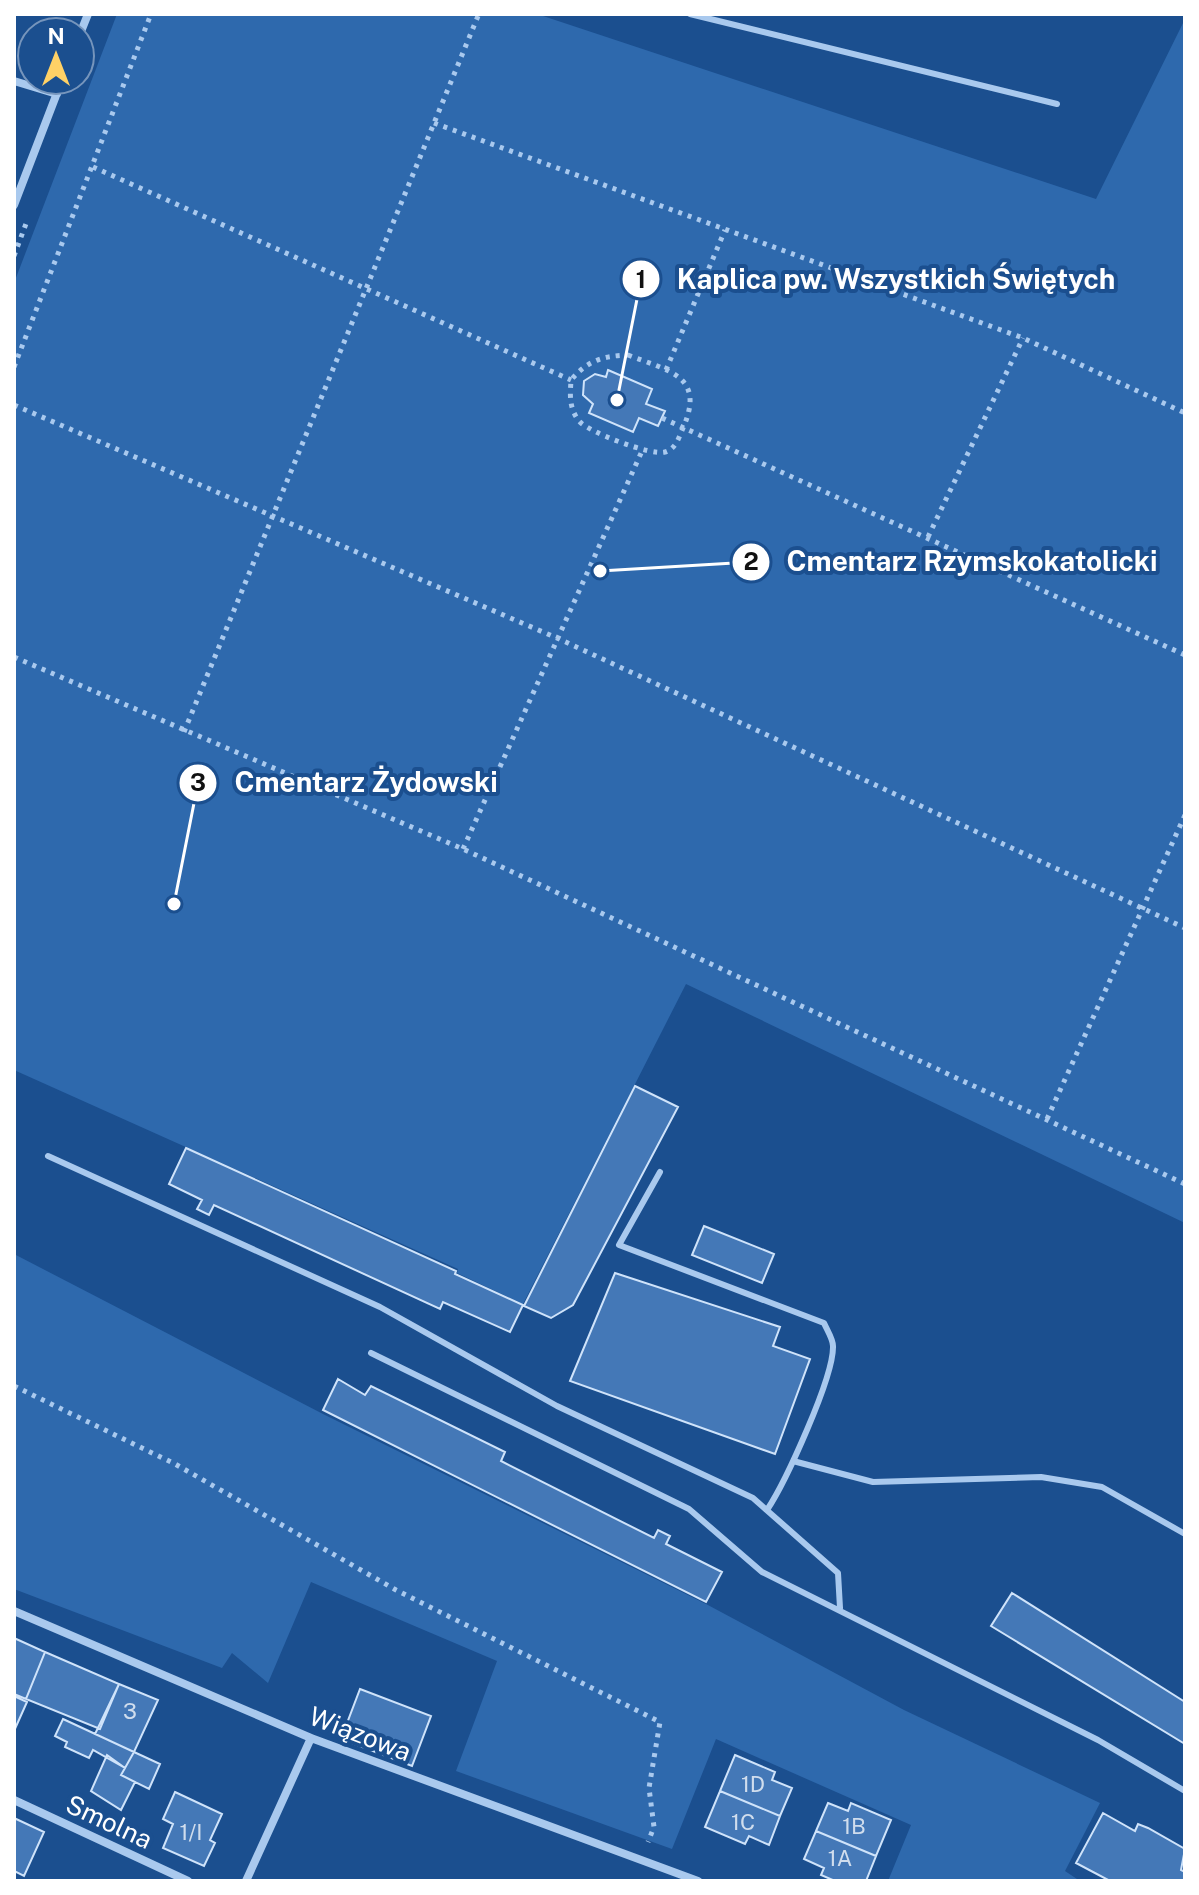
<svg xmlns="http://www.w3.org/2000/svg" width="1199" height="1895" viewBox="0 0 1199 1895" font-family="'Public Sans',sans-serif">
  <rect width="100%" height="100%" fill="#1b4f8f"/>
  <path fill="#2e69ad" d="M117,14h420l559,185 89,-180v1204l-499,-239 -163,320 -66,-31 1,-4 -444,-199v-787z
    M14,1254l309,160 383,190 198,106 196,93 -35,68 15,10h-192l23,-56 -195,-86 -44,110 -216,-78 41,-110 -186,-79 -43,101 -36,-30 -10,15 -208,-79z"/>
  <path fill="#4478b7" stroke="#cfe3fa" stroke-width="2" d="M608,370l44,19 -6,15 19,7 -7,15 -19,-8 -6,14 -44,-19 4,-9 -10,-9 1,-14 11,-7 11,3z
    M635,1086l43,21 -105,198 -22,13 -27,-12z
    M186,1148l270,123 -1,3 68,31 -13,27 -67,-30 -3,7 -226,-104 -5,10 -12,-6 5,-9 -33,-16z
    M704,1226l70,28 -12,29 -70,-28z
    M615,1273l165,54 -7,19 37,13 -35,95 -205,-73z
    M338,1379l27,16 6,-9 134,66 -4,9 153,77 4,-8 12,6 -4,8 56,28 -16,30 -383,-192z
    M1012,1593l173,109v42l-194,-118z
    M14,1638l31,14 -19,47 -12,-5z
    M45,1652l74,32 -19,45 -74,-30z
    M119,1684l39,16 -24,52 -39,-18z
    M360,1689l71,27 -19,50 -71,-27z
    M14,1696l13,6 -13,29z
    M63,1719l71,33 -9,16 -32,-18 -4,8 -24,-11 2,-5 -12,-6z
    M134,1752l26,12 -11,25 -28,-14z
    M107,1755l18,13 -4,7 14,7 -14,28 -30,-19z
    M735,1755l40,17 -3,8 20,8 -12,28 -60,-25z
    M720,1791l60,25 -11,29 -20,-9 -4,8 -40,-17z
    M175,1792l47,22 -12,26 5,3 -11,23 -41,-18 10,-24 -10,-5z
    M828,1803l20,8 3,-8 40,17 -15,36 -60,-25z
    M1103,1813l32,18 3,-7 10,4 37,21 -4,21 4,2v9h-75l-34,-18z
    M14,1818l30,14 -20,44 -10,-5z
    M816,1831l60,25 -10,25h-31l-14,-6 3,-7 -20,-9z"/>
  <g fill="none" stroke-linecap="round" stroke-linejoin="round">
    <path stroke="#a9c9ee" stroke-width="5" stroke-dasharray="4 6" stroke-linecap="butt" d="M82,77l11,-28
      M434,123l589,215 162,75
      M93,167l478,213
      M14,256l13,-35
      M628,355c41,16 78,21 55,73 -4,9 -7,21 -18,24 -14,4 -77,-20 -86,-31 -10,-13 -9,-25 -8,-41 17,-20 32,-24 57,-25z
      M14,367l137,-353
      M666,370l59,-140
      M14,405l543,233 628,290
      M662,418l523,237
      M928,537l95,-199
      M14,657l449,192 722,335
      M184,732l294,-716
      M463,849l179,-398
      M1047,1119l138,-304
      M14,1386l161,78 221,126 264,132 -11,66 5,39 -6,15"/>
    <path stroke="#a9c9ee" stroke-width="6" d="M690,14l367,90
      M48,1156l332,151 177,99 196,92 85,75 2,35
      M660,1172l-41,73 205,78c3,7 9,16 9,23 1,31 -48,137 -66,164
      M371,1353l318,156 73,63 336,168 87,51
      M793,1461l80,21 168,-5 61,10 83,47"/>
    <path stroke="#a9c9ee" stroke-width="8" d="M80,34l8,-20
      M14,81l43,13
      M14,205l48,-125
      M14,1611l297,127 387,143
      M14,1800l174,81
      M246,1881l65,-143"/>
  </g>
  <g text-anchor="middle" stroke-width="8" stroke-linejoin="round" paint-order="stroke">
    <g font-size="22" fill="#d0dded">
      <text x="130" y="1719">3</text>
      <text x="753" y="1792">1D</text>
      <text x="743" y="1830">1C</text>
      <text x="854" y="1834">1B</text>
      <text x="191" y="1840">1/I</text>
      <text x="840" y="1866">1A</text>
    </g>
    <g font-size="26" fill="#fff" stroke="#1b4f8f">
      <text transform="translate(360 1734) rotate(21)" y="9">Wiązowa</text>
      <text transform="translate(109 1822) rotate(25)" y="9">Smolna</text>
    </g>
  </g>
  <path fill="none" stroke="#fff" stroke-width="3" d="M617 400L641 279M600 571L751 562M174 904L198 783"/>
  <g fill="#fff" stroke="#1b4f8f" stroke-width="3">
    <circle cx="617" cy="400" r="8"/>
    <circle cx="600" cy="571" r="8"/>
    <circle cx="174" cy="904" r="8"/>
    <circle cx="641" cy="279" r="20"/>
    <circle cx="751" cy="562" r="20"/>
    <circle cx="198" cy="783" r="20"/>
  </g>
  <g font-size="24" text-anchor="middle" font-weight="bold" fill="#111">
    <text x="641" y="288">1</text>
    <text x="751" y="570">2</text>
    <text x="198" y="791">3</text>
  </g>
  <g font-size="28" text-anchor="middle" font-weight="bold" fill="#fff" stroke="#1b4f8f" stroke-width="8" stroke-linejoin="round" paint-order="stroke">
    <text x="896" y="289">Kaplica pw. Wszystkich Świętych</text>
    <text x="972" y="571">Cmentarz Rzymskokatolicki</text>
    <text x="366" y="792">Cmentarz Żydowski</text>
  </g>
  <rect width="1199" height="1895" fill="none" stroke="#ffffff" stroke-width="32"/>
  <g transform="translate(56 56)"><circle r="38" fill="#1b4f8f" stroke="#7695bc" stroke-width="2"/>
  <path d="M0-6L14 30L0 20L-14 30Z" fill="#ffd166"/>
  <text y="-12" font-size="22" font-weight="bold" text-anchor="middle" fill="#ffffff">N</text>
  </g>
</svg>
